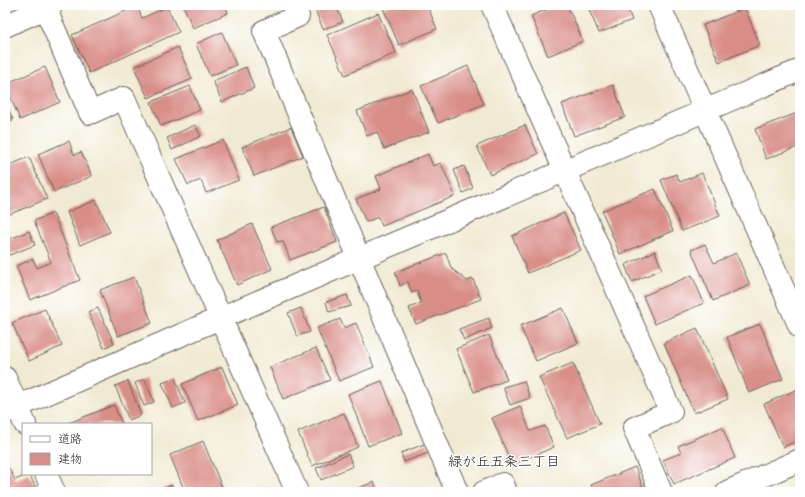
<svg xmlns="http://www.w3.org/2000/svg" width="805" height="497" viewBox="0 0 805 497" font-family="'Playpen Sans','Klee One',sans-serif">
  <rect width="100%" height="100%" fill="#fff"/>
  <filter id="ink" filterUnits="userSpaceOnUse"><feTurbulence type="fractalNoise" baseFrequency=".025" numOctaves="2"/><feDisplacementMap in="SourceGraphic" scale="8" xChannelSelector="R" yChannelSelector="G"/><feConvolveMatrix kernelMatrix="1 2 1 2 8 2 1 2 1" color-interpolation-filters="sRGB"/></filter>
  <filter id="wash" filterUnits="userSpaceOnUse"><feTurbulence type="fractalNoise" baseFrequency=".012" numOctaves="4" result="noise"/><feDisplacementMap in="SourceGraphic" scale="16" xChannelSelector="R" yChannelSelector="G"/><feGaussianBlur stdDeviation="0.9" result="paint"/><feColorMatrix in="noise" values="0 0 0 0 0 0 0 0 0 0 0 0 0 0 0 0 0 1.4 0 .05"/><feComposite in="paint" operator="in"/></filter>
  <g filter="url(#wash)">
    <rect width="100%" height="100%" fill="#f1ead3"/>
    <g id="blocks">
      <path fill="#d98d87" d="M183,5h42l3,8 -35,15z
        M313,5h23l7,17 -20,7z
        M389,5h38l10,24 -38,16 -16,-37z
        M558,5h9l16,36 -35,15 -17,-40z
        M587,5h39l6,15 -33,13z
        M137,6l5,12 25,-11 12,25 -90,41 -17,-38z
        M745,8l15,37 -41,17 -16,-37z
        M378,13l18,40 -51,22 -18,-40z
        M222,32l14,33 -26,11 -14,-32z
        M178,47l14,32 -44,19 -14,-31z
        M468,66l16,38 -46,19 -17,-37z
        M45,67l15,35 -40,18 -15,-36z
        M246,67l8,21 -32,14 -9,-21z
        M613,85l12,32 -51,19 -12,-32z
        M190,86l10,24 -39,16 -10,-24z
        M412,89l17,43 -45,17 -7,-17 -10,4 -10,-25z
        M5,101l8,19 -8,3z
        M800,112v34l-34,13 -11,-30z
        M195,125l6,11 -29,14 -5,-12z
        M525,125l13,29 -48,21 -13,-29z
        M291,127l12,29 -49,20 -12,-29z
        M223,140l16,40 -33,13 -5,-13 -13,5 -12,-26z
        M69,141l5,14 7,-3 11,24 -38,16 -16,-38z
        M428,154l5,12 8,-3 14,33 -73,30 -4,-9 -12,5 -10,-23 25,-10 -5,-13z
        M29,157l18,42 -42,17v-49z
        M464,166l9,22 -10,5 -9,-23z
        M702,173l18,43 -38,15 -21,-51 15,-6 4,8z
        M655,189l18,42 -53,23 -18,-43z
        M96,200l14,32 -30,13 -13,-33z
        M324,207l13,35 -47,18 -7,-19 -6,1 -6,-15z
        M53,213l27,67 -50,20 -14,-34 17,-7 4,9 14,-6 -17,-41z
        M564,213l17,37 -53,23 -16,-37z
        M252,224l20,45 -35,16 -20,-45z
        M29,231l6,14 -28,11 -2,-4v-11z
        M705,244l9,19 22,-10 14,32 -37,16 -22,-51z
        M655,251l7,18 -30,13 -7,-17z
        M446,253l5,15 16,13 6,-2 8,20 -65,25 -7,-16 12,-5 -4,-12 -5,2 -4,-11 -8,4 -5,-14z
        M692,275l12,28 -49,21 -12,-28z
        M134,277l18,46 -34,13 -18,-46z
        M347,295l4,11 -22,6 -3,-10z
        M98,308l16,35 -10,5 -16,-36z
        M301,308l9,24 -13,4 -9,-23z
        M563,308l15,35 -42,18 -16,-35z
        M45,309l17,37 -33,15 -17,-38z
        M489,318l3,10 -28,12 -5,-11z
        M340,319l4,9 12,-5 18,44 -35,14 -22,-53z
        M760,324l23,55 -34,14 -22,-56z
        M697,328l31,71 -34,14 -30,-70z
        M489,335l18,45 -33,12 -18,-43z
        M316,348l14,32 -47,19 -13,-32z
        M573,363l27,61 -33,14 -28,-61z
        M222,367l16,38 -40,16 -16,-37z
        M175,378l10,25 -12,5 -11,-25z
        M145,379l9,23 -10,4 -9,-23z
        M128,381l13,34 -12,5 -14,-34z
        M382,381l20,52 -34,13 -20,-52z
        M524,381l6,17 -20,7 -7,-18z
        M800,388v52l-17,7 -19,-43z
        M114,405l8,19h-56z
        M520,406l10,25 15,-5 9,21 -42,18 -20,-47z
        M344,413l14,34 -46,19 -14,-34z
        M722,427l13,31 -61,26 -11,-24 18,-7 -3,-7z
        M203,441l21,51h-39l-15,-37z
        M427,443l4,9 -27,10 -3,-9z
        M348,454l5,12 -32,14 -5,-12z
        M635,467l10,25h-51l-3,-7z
        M9,468l6,12 14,-6 9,18h-33v-22z
        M374,482l4,10h-31z
        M172,485l2,7h-21z"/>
    </g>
  </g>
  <g filter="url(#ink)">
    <use href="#blocks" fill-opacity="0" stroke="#67645c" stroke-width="1"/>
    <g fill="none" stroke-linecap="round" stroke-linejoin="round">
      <defs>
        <path id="minor" d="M44,5l46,108 34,-15 173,394
          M294,5l4,11 -34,15 193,461
          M492,5l179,407 -37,16 27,64
          M659,5l141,322
          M5,26l47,-21
          M5,378l20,46
          M5,412l215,-94 580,-248
          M46,474l8,18
          M484,492l19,-8 3,8
          M727,492l73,-32"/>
      </defs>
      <use href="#minor" stroke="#67645c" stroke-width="24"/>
      <use href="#minor" stroke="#fff" stroke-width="22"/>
    </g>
  </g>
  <g text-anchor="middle" stroke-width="3" stroke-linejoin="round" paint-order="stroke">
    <g font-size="14" fill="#1c1c1c" stroke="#fff">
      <text x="504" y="466">緑が丘五条三丁目</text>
    </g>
  </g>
  <rect width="805" height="497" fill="none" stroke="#fff" stroke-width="20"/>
  <rect x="22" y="423" width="130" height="52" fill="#ffffff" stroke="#a4a4a4"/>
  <rect x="30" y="436" width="20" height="6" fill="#ffffff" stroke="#a4a4a4"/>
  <text x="58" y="443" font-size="12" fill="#1c1c1c">道路</text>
  <rect x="30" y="453" width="20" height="12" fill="#d98d87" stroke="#a4a4a4"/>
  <text x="58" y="463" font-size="12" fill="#1c1c1c">建物</text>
</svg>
